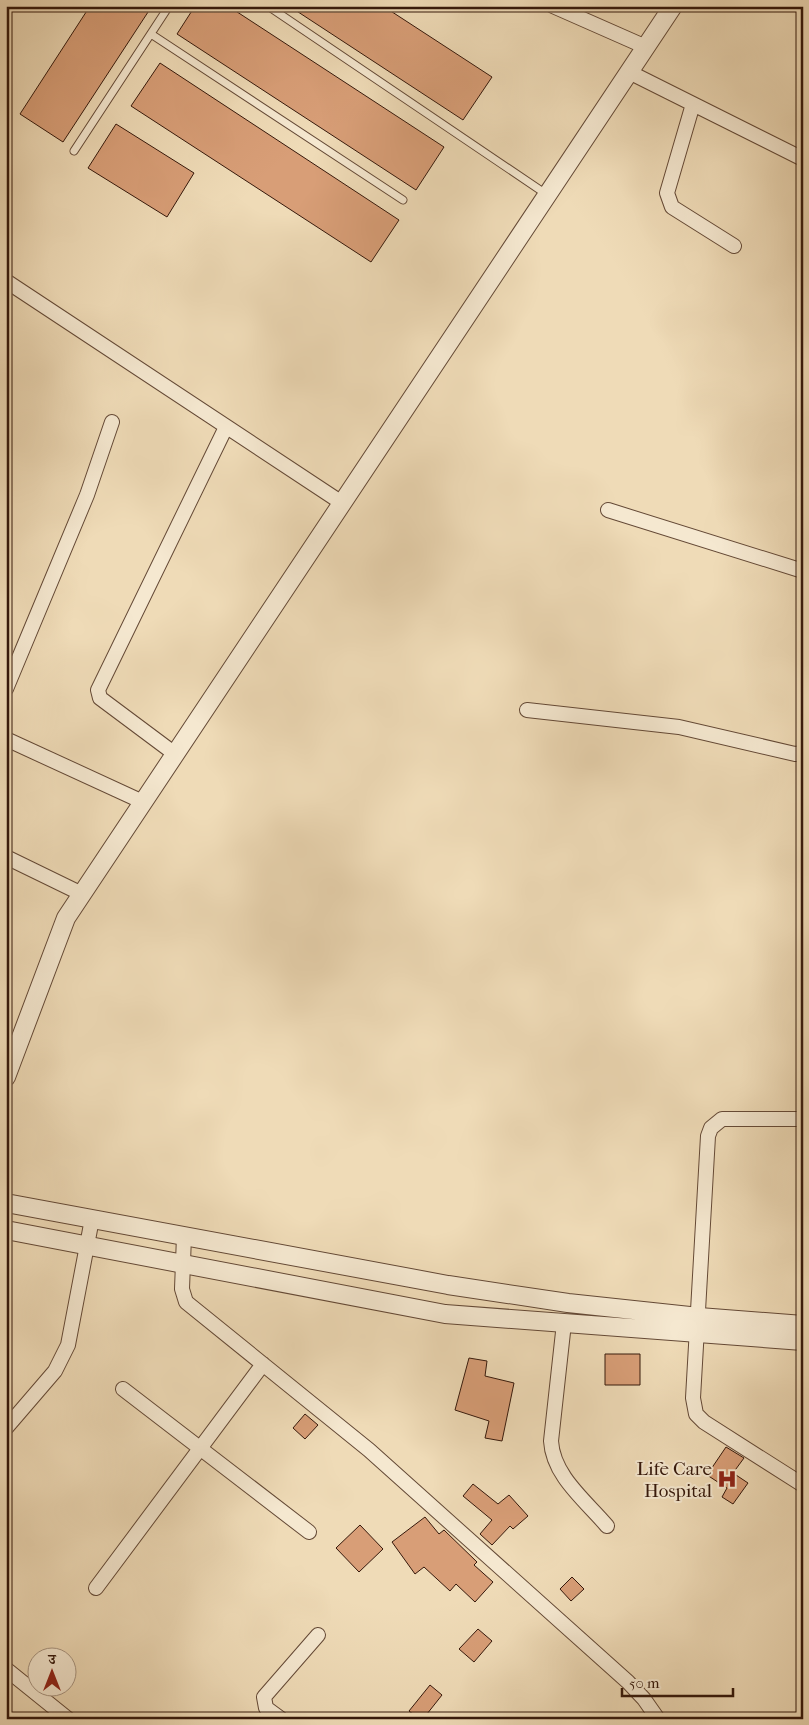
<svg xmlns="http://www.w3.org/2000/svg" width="809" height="1725" viewBox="0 0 809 1725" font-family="'IM FELL French Canon','Noto Serif Devanagari',serif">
  <rect width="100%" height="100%" fill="#efdbb7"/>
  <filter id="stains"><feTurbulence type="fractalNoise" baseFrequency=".004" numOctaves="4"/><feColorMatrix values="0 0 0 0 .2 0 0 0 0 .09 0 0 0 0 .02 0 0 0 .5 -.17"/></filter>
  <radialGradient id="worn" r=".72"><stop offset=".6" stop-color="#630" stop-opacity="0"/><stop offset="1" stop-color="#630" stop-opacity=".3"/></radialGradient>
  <path fill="#d89e77" stroke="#35180b" d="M90,6h62l-89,136 -43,-28z
    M195,6h33l216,141 -28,43 -239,-156z
    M289,6h94l109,71 -29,43z
    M160,63l239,157 -28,42 -240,-156z
    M116,124l78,49 -27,44 -79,-49z
    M605,1354h35v31h-35z
    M469,1358l18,3 -2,15 29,7 -12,58 -17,-3 4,-17 -34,-11z
    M305,1414l13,11 -13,14 -12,-11z
    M726,1447l18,11 -11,15 15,10 -15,21 -11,-7 5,-9 -20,-13z
    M473,1484l25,20 11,-9 19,21 -15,13 -3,-3 -18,19 -12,-11 12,-14 -29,-24z
    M425,1517l14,17 5,-4 33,32 -3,3 19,17 -18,20 -19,-18 -6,7 -26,-24 -9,7 -23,-32z
    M360,1525l23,24 -24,23 -23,-24z
    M572,1577l12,12 -13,12 -11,-12z
    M478,1629l14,12 -18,21 -15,-13z
    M430,1685l12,10 -19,24h-4l-10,-8z"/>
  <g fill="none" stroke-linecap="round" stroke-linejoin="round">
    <defs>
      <path id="service" d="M268,6l278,188
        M414,6l1,1
        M151,34l252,166
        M74,151l95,-145"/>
      <path id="minor" d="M553,6l93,41
        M629,72l174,87
        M693,104l-26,89 5,14 62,39
        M6,281l336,222
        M608,510l195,61
        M6,689l81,-194 25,-73
        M527,710l152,17 116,27 8,-1
        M6,739l137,63
        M175,754l-75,-56 -2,-8 128,-263
        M6,857l76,37
        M803,1119h-81l-11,9 -3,8 -15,262 3,16 8,8 99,63
        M184,1236l-2,53 4,13 183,148 259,232 16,17 14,20
        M564,1323l-13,118c2,35 35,60 56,85
        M123,1389l186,143
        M6,1428l49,-57 13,-26 24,-126
        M96,1588l167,-224
        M6,1669l62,50
        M281,1719l-15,-11 -2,-11 54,-62"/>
      <path id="tertiary" d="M6,1077l60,-159 607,-912
        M6,1203l442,82 120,18 131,14 104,8
        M6,1230l439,84 358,27"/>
    </defs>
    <use href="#service" stroke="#644936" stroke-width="9"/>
    <use href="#minor" stroke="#644936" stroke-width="16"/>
    <use href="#tertiary" stroke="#644936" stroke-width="20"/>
    <use href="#service" stroke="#f5e8d0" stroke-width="7"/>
    <use href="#minor" stroke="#f5e8d0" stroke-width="14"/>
    <use href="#tertiary" stroke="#f5e8d0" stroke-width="18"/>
  </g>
  <defs>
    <symbol id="hospital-bare" viewBox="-9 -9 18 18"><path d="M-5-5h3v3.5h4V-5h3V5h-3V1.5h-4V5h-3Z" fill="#8f2418" stroke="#f5e8d0" stroke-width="2.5" paint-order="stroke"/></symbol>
  </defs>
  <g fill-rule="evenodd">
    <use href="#hospital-bare" x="713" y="1465" width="28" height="28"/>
  </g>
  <g text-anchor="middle" stroke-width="4" stroke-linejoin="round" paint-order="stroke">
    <g font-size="19" fill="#35180b" stroke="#f5e8d0" text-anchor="end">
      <text x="712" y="1475">Life Care<tspan x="712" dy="22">Hospital</tspan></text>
    </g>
  </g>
  <rect width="809" height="1725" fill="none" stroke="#efdbb7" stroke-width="25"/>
  <rect x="8" y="8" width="794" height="1710" fill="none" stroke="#35180b" stroke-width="2.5"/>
  <rect x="12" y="12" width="784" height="1700" fill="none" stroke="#35180b"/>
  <g transform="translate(52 1672)"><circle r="24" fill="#f5e8d0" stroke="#a89581"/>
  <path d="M0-4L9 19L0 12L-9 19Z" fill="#8f2418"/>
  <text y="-8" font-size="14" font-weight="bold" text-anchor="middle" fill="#35180b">उ</text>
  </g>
  <path d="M622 1688v8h111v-8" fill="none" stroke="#35180b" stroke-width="2.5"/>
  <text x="629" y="1688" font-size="15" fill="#35180b" stroke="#f5e8d0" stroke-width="4" paint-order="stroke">50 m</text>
  <rect width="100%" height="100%" filter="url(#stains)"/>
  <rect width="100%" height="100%" fill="url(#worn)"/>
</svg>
